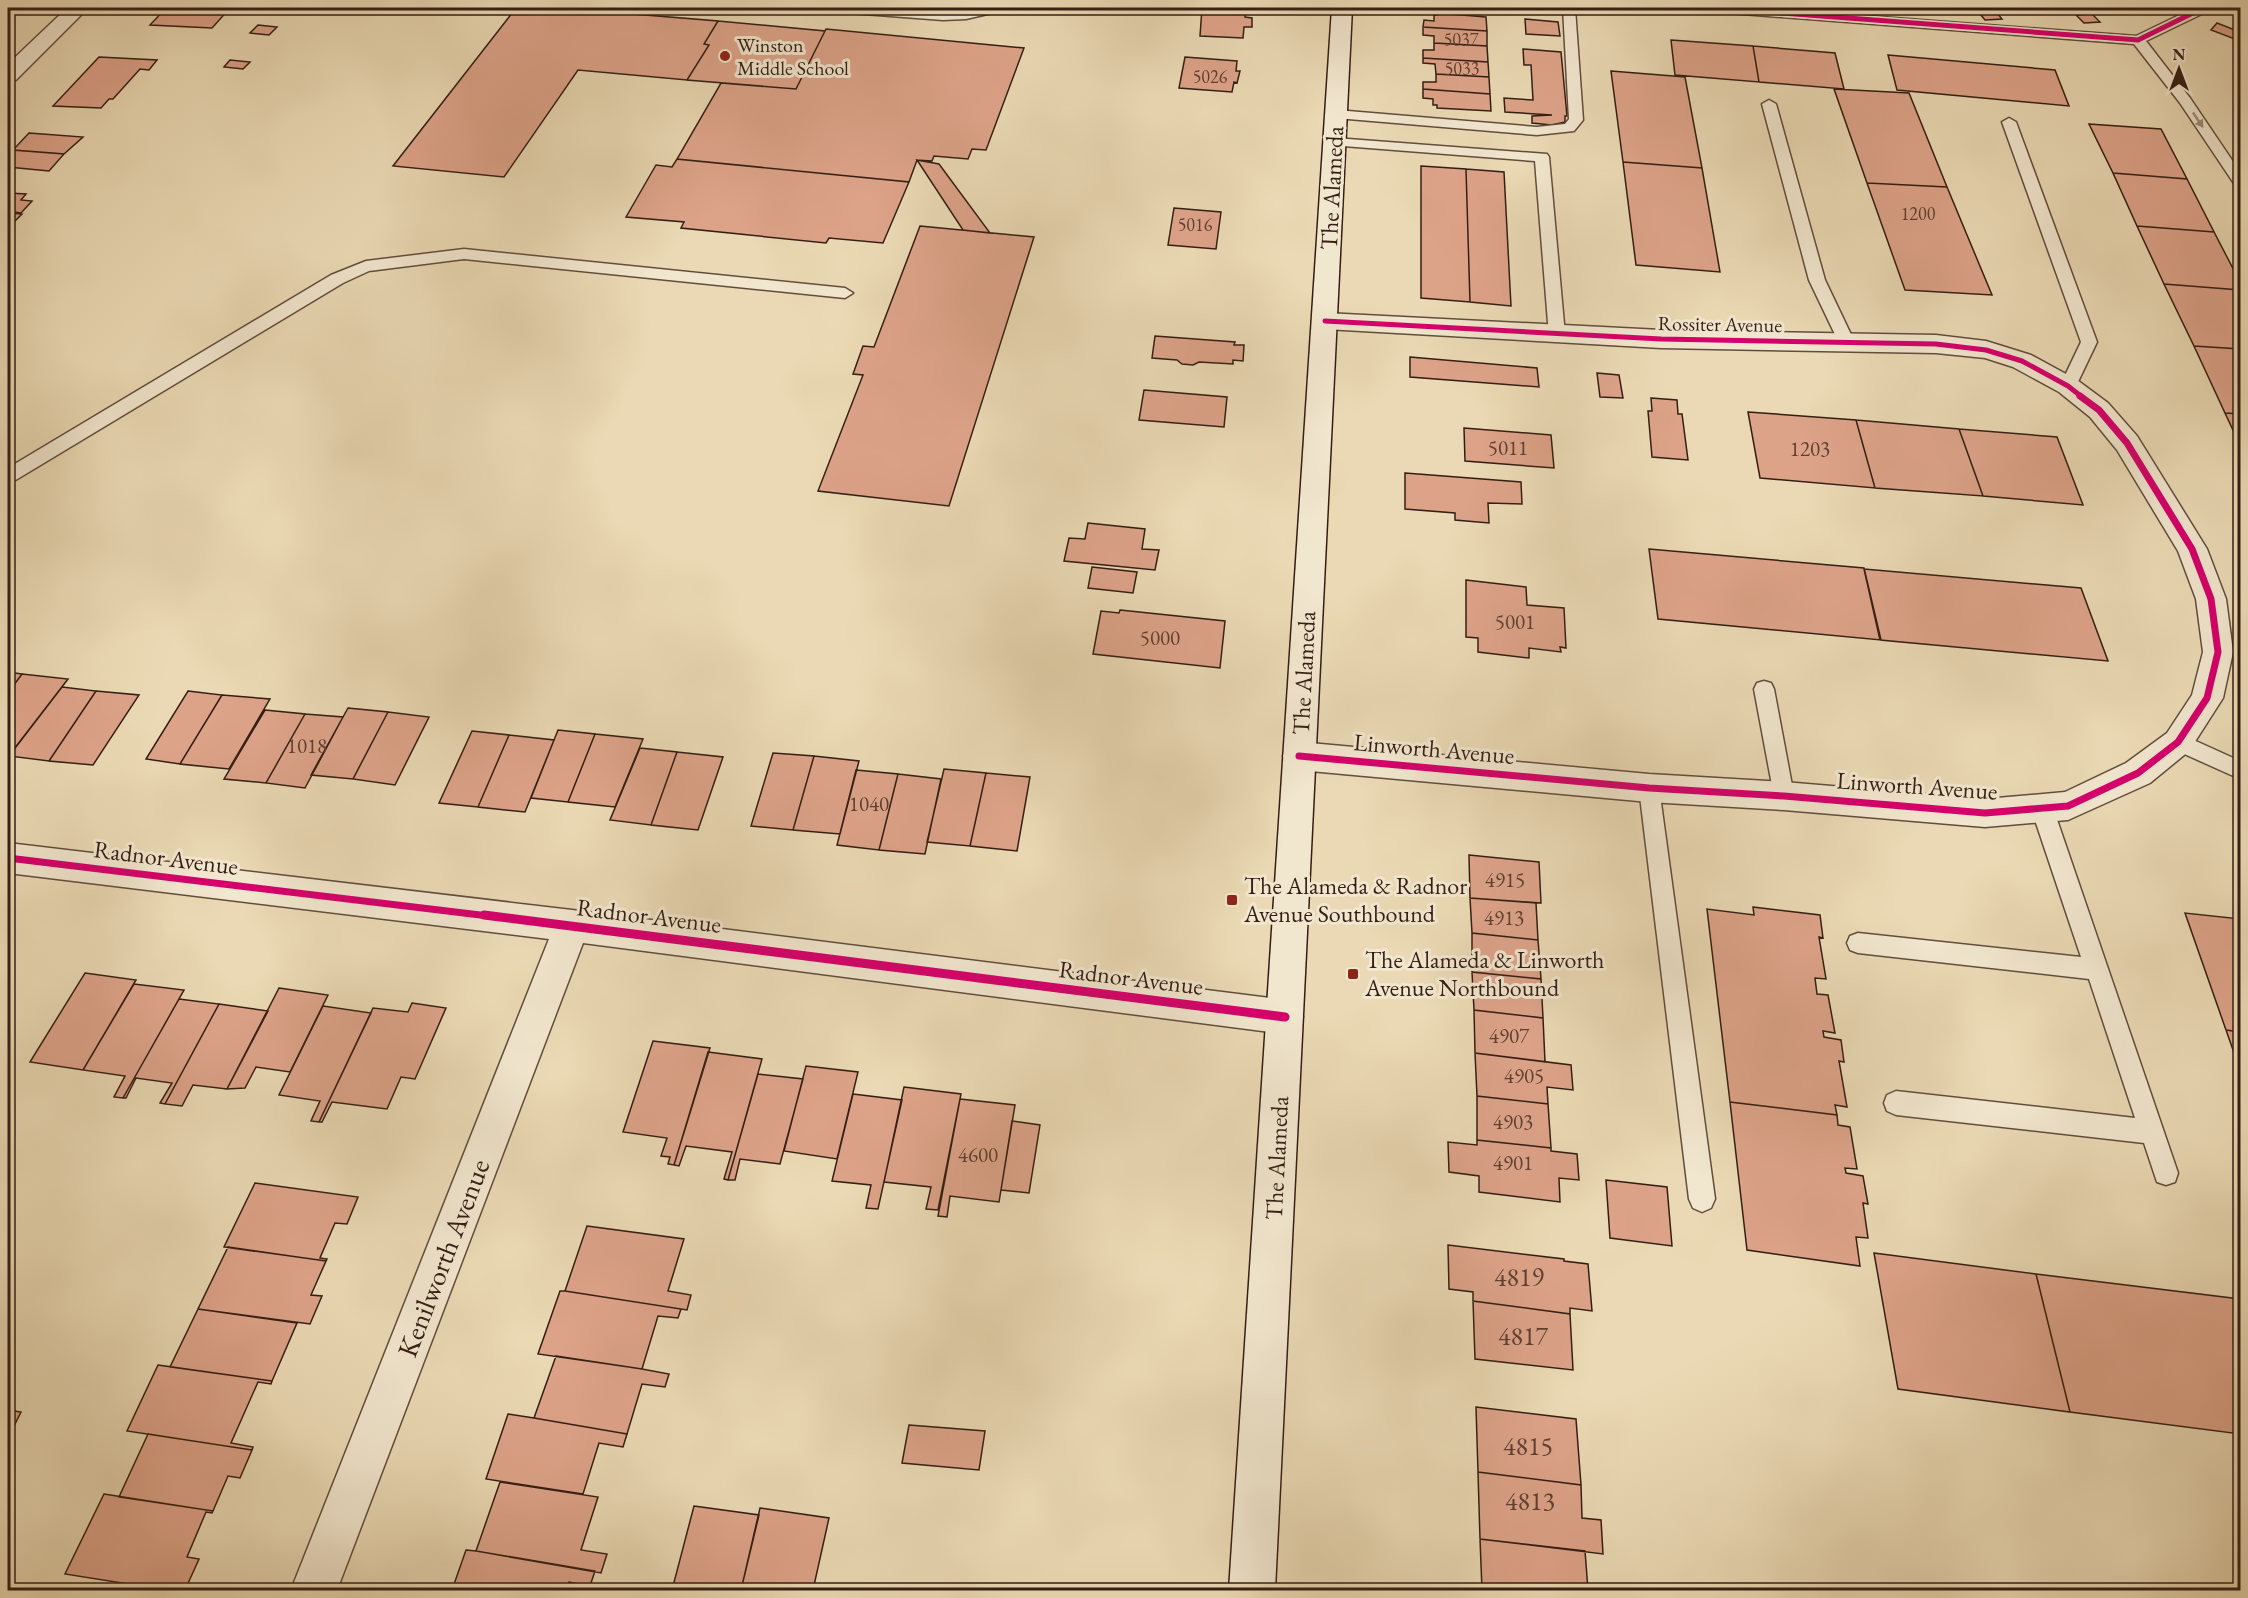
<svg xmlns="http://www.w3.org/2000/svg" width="2248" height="1598" viewBox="0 0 2248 1598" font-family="'EB Garamond',serif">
  <rect width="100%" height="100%" fill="#ead9b4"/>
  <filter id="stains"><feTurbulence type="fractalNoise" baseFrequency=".00333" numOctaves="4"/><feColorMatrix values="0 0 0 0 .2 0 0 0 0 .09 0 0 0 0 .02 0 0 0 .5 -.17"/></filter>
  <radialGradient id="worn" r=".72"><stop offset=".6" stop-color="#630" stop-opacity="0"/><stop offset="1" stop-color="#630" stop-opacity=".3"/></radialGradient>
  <path fill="#dda389" stroke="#341e14" stroke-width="1.5" d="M166,8h64l-18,20 -62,-3z
    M516,8h43l159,13 -14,23 5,1 -22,35 -109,-10 -74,107 -111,-11z
    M1202,8h43v9l7,1v9h-8l-1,11 -43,-2z
    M1824,8h30l2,4 -31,-2z
    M1975,8h18l9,11 -17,1z
    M1437,13l49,4 1,14 -64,-4 1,-7 10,1v-6h3z
    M2092,14l8,8 -16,1 -8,-8z
    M1525,19l33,3 2,14 -34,-2z
    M718,21l107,10 -29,58 -109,-9 22,-35 -5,-1z
    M2217,23l23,9v9l-29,-11z
    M258,25l19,2 -8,8 -19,-2z
    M1423,27l64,4v15l-53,-3v-7l-11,-1z
    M826,29l198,19 -38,102 -14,-1 -4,10 -34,-3 -2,5 -15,-1 -8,22 -232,-23 44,-76 75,6z
    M1671,40l82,6 6,36 -84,-7z
    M1434,43l53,3 1,16 -65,-4v-8h11z
    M1753,46l82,7 9,36 -85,-7z
    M1523,49l38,3 6,64h-2v6l-13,3 -20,-2v-7l20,-1 -47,-3 -1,-14 29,2 -2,-35h-7z
    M1888,55l167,15 14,36 -172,-16z
    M99,57l58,3 -8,10 -9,-1 -27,30h-4l-8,9 -48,-2z
    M1185,57l52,4 -1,10h4l-3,12 -3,-1 -2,10 -53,-4z
    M1423,58l65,4 1,15 -53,-3 -1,-10 -12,-1z
    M230,60l20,2 -7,7 -19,-2z
    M1611,71l74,6 17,91 -79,-6z
    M1436,74l53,3 1,17 -67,-5v-7h13z
    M1423,89l67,5 1,17 -54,-3v-3h-4v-6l-10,-1z
    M1834,89l75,4 38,94 -80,-4z
    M2089,124l72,5 26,50 -74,-6z
    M29,133l54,4 -19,17 -51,-4z
    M8,149l5,1 51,4 -15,17 -41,-4z
    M677,159l232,23 -26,61 -54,-5 -3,5 -145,-15 3,-6 -58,-5 30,-52 16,2z
    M917,160l22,4 51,69 -27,-3z
    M1623,162l79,6 18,104 -84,-7z
    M1421,166l45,3 4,133 -49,-4z
    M1466,169l38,3 7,134 -41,-4z
    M2113,173l74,6 27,53 -77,-6z
    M1867,183l80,4 45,108 -87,-5z
    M8,193l18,1 -5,6 11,1 -11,12 -13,-2z
    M1174,208l47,4 -5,37 -48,-4z
    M8,211l2,1 -1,1 13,1 -9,9 -5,-1z
    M920,226l114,11 -85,269 -131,-15 45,-116 -10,-1 10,-28 11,1z
    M2137,226l77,6 26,50v8l-76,-6z
    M2164,284l76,6v59l-46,-3z
    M1155,336l80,6 -1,3h10l-1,16 -10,-1v4l-34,-2 -6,3 -11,-1 -5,-4 -25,-2z
    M2194,346l46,3v65l-15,-1z
    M1410,357l127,11 2,19 -129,-10z
    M1597,373l22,2 4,23 -23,-1z
    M1144,390l83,7 -3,30 -85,-7z
    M1651,398l26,2 1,14h4l6,46 -36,-3 -4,-46h4z
    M1748,412l108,8 19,68 -115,-10z
    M2225,413l15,1v31z
    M1856,420l103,9 24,67 -108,-8z
    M1464,428l87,7 3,33 -89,-7z
    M1959,429l98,8 26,68 -100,-9z
    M1405,473l116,9 1,22 -34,-1 1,20 -34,-3v-7l-50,-4z
    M1088,523l57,6 -3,20 17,1 -4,20 -91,-9 5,-23 16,1z
    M1649,549l215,19 17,72 -223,-21z
    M1092,567l45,5 -4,21 -45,-5z
    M1864,569l217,19 27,73 -228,-21z
    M1466,580l60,7 1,18 37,3 2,40 -6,-1 1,5 -32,-4v10l-51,-6v-14l-12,-1z
    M1120,610l105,11 -5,47 -127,-14 8,-43 18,2z
    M8,672l14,2 -14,19z
    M22,674l46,5 -54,70 -6,-1v-55z
    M62,687l34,4 -47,70 -40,-5z
    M96,691l43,4 -46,70 -44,-4z
    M188,691l34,4 -42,69 -34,-5z
    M222,695l48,4 -41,70 -49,-5z
    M348,708l40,4 -35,67 -42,-4z
    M265,710l40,4 -39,69 -42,-4z
    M388,712l41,5 -34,68 -42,-6z
    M305,714l38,3 -38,71 -39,-5z
    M558,730l37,4 -27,68 -37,-4z
    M472,731l37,4 -31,72 -39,-4z
    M595,734l48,5 -28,68 -47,-5z
    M509,735l45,5 -29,72 -47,-5z
    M640,748l37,4 -26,73 -41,-5z
    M677,752l46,5 -25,73 -47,-5z
    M773,753l41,3 -21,74 -42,-4z
    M814,756l45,5 -19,73 -47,-4z
    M944,769l42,4 -16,73 -43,-4z
    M856,770l42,4 -19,76 -42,-5z
    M986,773l44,4 -13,74 -47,-5z
    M898,774l43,5 -16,75 -46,-4z
    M1469,855l70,7 2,41 -71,-5z
    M1470,898l66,5 2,37 -66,-7z
    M1753,907l67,8 3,23 -4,-1 7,42 -11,-1 2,16 11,1 7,38 -12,-2 1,6 17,3 3,22 -5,-1 8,46 -12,-2 2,10 -107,-13 -23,-193 47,6z
    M2236,907l4,1v124l-14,-2 -41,-117 55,6z
    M1472,933l66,7 3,39 -69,-7z
    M1472,972l69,7 2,39 -69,-8z
    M85,973l51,7 -53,90 -53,-8z
    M134,984l50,6 -61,108 -9,-1 11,-21 -42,-6z
    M279,988l49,7 -38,77 -34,-5 -11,21 -18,1z
    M179,999l40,5 -54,100 -5,-1 12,-20 -36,-5 -10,20h-3z
    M412,1003l34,5 -31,71 -14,-2 -14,32 -55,-7 -10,20h-3l54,-114 35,4z
    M219,1004l49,7 -41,78 -34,-4 -11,21 -17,-2z
    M323,1006l48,7 -52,109 -8,-1 9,-20 -41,-6z
    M1474,1010l69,8 2,44 -70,-9z
    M2226,1030l14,2v38z
    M653,1041l57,7 -36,117 -6,-1 2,-7 -9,-1 6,-18 -44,-6z
    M708,1052l54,7 -34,121 -4,-1 8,-27 -46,-6 -7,20 -5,-1z
    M1475,1053l96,12 2,25 -26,-3 1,17 -71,-8z
    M806,1066l52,6 -21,87 -53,-8z
    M758,1074l45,5 -23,85 -40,-5 -5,21h-7z
    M904,1087l57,7 -23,116 -12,-1 5,-22 -47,-5z
    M853,1094l49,6 -24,109 -12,-1 5,-23 -39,-4z
    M1477,1096l71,8 3,44 -74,-8z
    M960,1099l55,6 -16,97 -49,-6 -3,21 -9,-1z
    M1730,1102l107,13 1,10 12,2 7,42 -12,-1 1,5 17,3 5,28 -5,-1 5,35 -12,-1 4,29 -113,-16z
    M1012,1121l28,4 -11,68 -28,-3z
    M1477,1140l74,8v3l26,3 2,26 -20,-2 1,24 -81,-10v-16l-30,-4 -1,-30 29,3z
    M1606,1180l61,7 5,59 -62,-8z
    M255,1183l103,14 -11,27 -12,-1 -15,35 7,1 -1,2 -102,-14z
    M587,1226l97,13 -16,52 23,4 -4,15 -122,-19z
    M1448,1245l116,14v2l24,3 4,47 -22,-3v6l-97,-13v-9l-24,-3z
    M228,1247l98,14 -15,34 11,1 -12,28 -112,-15z
    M1874,1253l162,21 34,138 -172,-23z
    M2036,1274l204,25v135l-170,-22z
    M560,1291h5l116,18 -3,9 -20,-2 -16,53 -104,-15z
    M1473,1301l97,13 3,56 -98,-11z
    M198,1309l99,14 -25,58 -102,-14z
    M556,1356l86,13 27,5 -4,13 -23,-3 -15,50 -93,-16z
    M158,1365l114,16 -1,3 -13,-2 -27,61 22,4 -1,3 -125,-19z
    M1476,1407l100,12 5,66 -103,-13z
    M8,1410l13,2 -13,26z
    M508,1414l26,4 93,16 -4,13 -24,-4 -16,51 -97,-15z
    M909,1425l76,6 -6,39 -77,-7z
    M148,1434l104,16 -12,28 -12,-2 -15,35 -94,-14z
    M1478,1472l103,13 1,33 19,2 2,34 -123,-15z
    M500,1482l98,15 -17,53 26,4 -6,19 -125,-22z
    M104,1494l109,17 -1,2 -6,-1 -19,45 12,2 -14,31h-19l-101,-16z
    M694,1506l65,9 -18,75h-69z
    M760,1508l69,10 -16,72h-72z
    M1480,1539l105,12 3,39h-106z
    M466,1550l10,1 119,20 -5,15 -21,-4 -3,8h-114z"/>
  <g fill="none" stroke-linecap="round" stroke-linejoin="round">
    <defs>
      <path id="lane" d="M831,8c36,-4 74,3 111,4 21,1 41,-6 60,-4l-1,3 -35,8 -23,1 -106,-8z
        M1563,8h12l8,112 -9,11 -37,4 -201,-17 -7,-4 7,-4 201,17 28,-3 4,-5z
        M1710,8h51l375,28 58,-28h15l-1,3 -62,30 44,57 50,74v14l-5,-1 -55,-82 -46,-59 -418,-32z
        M1769,100l7,4 49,176 30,63 -2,4h-12l-32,-67 -47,-176z
        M2009,118l7,4 81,220 -21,44 -2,4h-12l-2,-4 21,-44 -79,-220z
        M1335,138l212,16 2,3 16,178 -2,4h-12l-2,-4 -14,-174 -205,-16 -2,-3 2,-3z
        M464,249l381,39 8,5 -8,5 -381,-39 -95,12 -26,12 -329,198 -6,1v-14l323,-193 35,-14z
        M1764,681l7,2 3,6 20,107 -3,6 -7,3 -7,-3 -3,-6 -20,-107 3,-6z
        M2178,733l62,28v18l-69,-31 -3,-6 3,-6z
        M1649,779l7,3 3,6 56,411 -4,9 -9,4 -9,-4 -4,-9 -50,-411 3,-6z
        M2042,799l7,3 4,6 125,365 -3,9 -9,3 -9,-3 -13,-39 -248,-28 -9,-4 -3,-8 3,-8 9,-4 239,27 -46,-139 -231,-26 -8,-3 -3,-7 3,-7 8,-3 223,24 -50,-149 4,-6z"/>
      <path id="street" d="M67,8h21l-72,72 -8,1v-17z
        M1325,313l336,17 275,5 50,6 45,14 46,25 31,23 29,33 70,113 19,50 7,53 -10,46 -34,53 -39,32 -82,37 -83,7 -201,-17 -135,-8 -350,-32 -11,-4 -5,-10 5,-10 11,-4 350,32 135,8 201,17 80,-7 61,-29 41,-30 25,-38 11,-43 -7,-53 -18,-48 -61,-101 -27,-33 -31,-25 -46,-25 -28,-9 -49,-5 -275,-5 -336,-19 -9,-2 -4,-6 4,-6z
        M8,843l564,67 713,90 13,5 5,12 -5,12 -13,5 -702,-91 -246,647h-46l258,-651 -541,-66z"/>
      <path id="secondary" d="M1332,8h20l-77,1582h-46z"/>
    </defs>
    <use href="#lane" stroke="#624d3c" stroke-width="3"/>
    <use href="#street" stroke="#624d3c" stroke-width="3"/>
    <use href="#secondary" stroke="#341e14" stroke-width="3"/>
    <use href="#lane" fill="#f1e6ce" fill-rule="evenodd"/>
    <use href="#street" fill="#f1e6ce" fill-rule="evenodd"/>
    <use href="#secondary" fill="#f1e6ce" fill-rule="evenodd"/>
    <defs>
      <path id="cycleway-far2" d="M1716,8l422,32 65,-32
        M1325,321l336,18 275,5 50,6 36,11 46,25 14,11"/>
      <path id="cycleway-far1" d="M1299,756l350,32 135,8 201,17 83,-7 70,-33 40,-31 29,-44 11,-46 -7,-53 -19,-50 -65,-106 -28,-33 -19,-14
        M8,858l489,59"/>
      <path id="cycleway" d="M484,915l801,102"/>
    </defs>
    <use href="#cycleway-far2" stroke="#f1e6ce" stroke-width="8"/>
    <use href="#cycleway-far1" stroke="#f1e6ce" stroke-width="10"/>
    <use href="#cycleway" stroke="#f1e6ce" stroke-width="13"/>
    <use href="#cycleway-far2" stroke="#d6006c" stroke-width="5"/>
    <use href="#cycleway-far1" stroke="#d6006c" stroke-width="7"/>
    <use href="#cycleway" stroke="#d6006c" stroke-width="9"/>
  </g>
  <defs><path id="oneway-solid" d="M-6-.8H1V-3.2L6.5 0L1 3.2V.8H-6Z" transform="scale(1.5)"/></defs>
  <use fill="#9c8c7a" href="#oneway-solid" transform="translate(2198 120) rotate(56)"/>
  <g fill="#8f2418" stroke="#f1e6ce" stroke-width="2">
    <circle cx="725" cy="56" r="6"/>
    <rect x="1226" y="894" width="12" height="12" rx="3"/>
    <rect x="1347" y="968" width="12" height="12" rx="3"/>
  </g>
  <g text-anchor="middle" stroke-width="6" stroke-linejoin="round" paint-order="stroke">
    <g font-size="18" fill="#5e3f31">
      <text x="1461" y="46">5037</text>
      <text x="1462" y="75">5033</text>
      <text x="1210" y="83">5026</text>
      <text x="1918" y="220">1200</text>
      <text x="1195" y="231">5016</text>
    </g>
    <g font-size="20" fill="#341e14" stroke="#f1e6ce" text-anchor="start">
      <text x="737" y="52">Winston<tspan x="737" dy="23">Middle School</tspan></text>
    </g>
    <g font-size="20" fill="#341e14" stroke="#f1e6ce">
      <text transform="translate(1720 324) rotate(1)" y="7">Rossiter Avenue</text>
    </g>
    <g font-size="21" fill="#5e3f31">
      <text x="1508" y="455">5011</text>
      <text x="1810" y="456">1203</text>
      <text x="1515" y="629">5001</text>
      <text x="1160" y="645">5000</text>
      <text x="307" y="753">1018</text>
      <text x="869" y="811">1040</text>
      <text x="1505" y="887">4915</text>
      <text x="1504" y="925">4913</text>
      <text x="1509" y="1043">4907</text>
      <text x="1524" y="1083">4905</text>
      <text x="1513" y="1129">4903</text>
      <text x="978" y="1162">4600</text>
      <text x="1513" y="1170">4901</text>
    </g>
    <g font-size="24" fill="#341e14" stroke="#f1e6ce">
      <text transform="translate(1332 188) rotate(-87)" y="8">The Alameda</text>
      <text transform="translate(1304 673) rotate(-87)" y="8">The Alameda</text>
      <text transform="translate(1434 749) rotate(5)" y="8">Linworth Avenue</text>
      <text transform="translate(1917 786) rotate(4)" y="8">Linworth Avenue</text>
      <text transform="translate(166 858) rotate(7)" y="8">Radnor Avenue</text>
      <text transform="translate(649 916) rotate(7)" y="8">Radnor Avenue</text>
      <text transform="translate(1131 978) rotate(7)" y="8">Radnor Avenue</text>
      <text transform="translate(1277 1158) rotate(-87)" y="8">The Alameda</text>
    </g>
    <g font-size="24" fill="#341e14" stroke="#f1e6ce" text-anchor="start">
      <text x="1244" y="894">The Alameda &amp; Radnor<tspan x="1244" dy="28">Avenue Southbound</tspan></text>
      <text x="1365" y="968">The Alameda &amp; Linworth<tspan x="1365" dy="28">Avenue Northbound</tspan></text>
    </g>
    <g font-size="26" fill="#5e3f31">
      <text x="1519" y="1286">4819</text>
      <text x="1523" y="1345">4817</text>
      <text x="1528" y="1455">4815</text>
      <text x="1530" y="1510">4813</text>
    </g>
    <g font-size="28" fill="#341e14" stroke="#f1e6ce">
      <text transform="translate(443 1258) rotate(-69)" y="10">Kenilworth Avenue</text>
    </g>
  </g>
  <rect width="2248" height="1598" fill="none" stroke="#ead9b4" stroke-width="30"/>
  <rect x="9" y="9" width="2230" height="1580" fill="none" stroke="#341e14" stroke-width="3"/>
  <rect x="15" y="15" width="2218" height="1568" fill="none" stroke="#341e14" stroke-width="1.5"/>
  <g transform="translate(2179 69)" stroke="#f1e6ce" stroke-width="4.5" paint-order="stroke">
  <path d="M0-4.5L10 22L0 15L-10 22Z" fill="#341e14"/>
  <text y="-9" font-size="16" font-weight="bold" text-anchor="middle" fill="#341e14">N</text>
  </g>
  <rect width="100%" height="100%" filter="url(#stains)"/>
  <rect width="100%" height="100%" fill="url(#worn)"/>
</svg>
